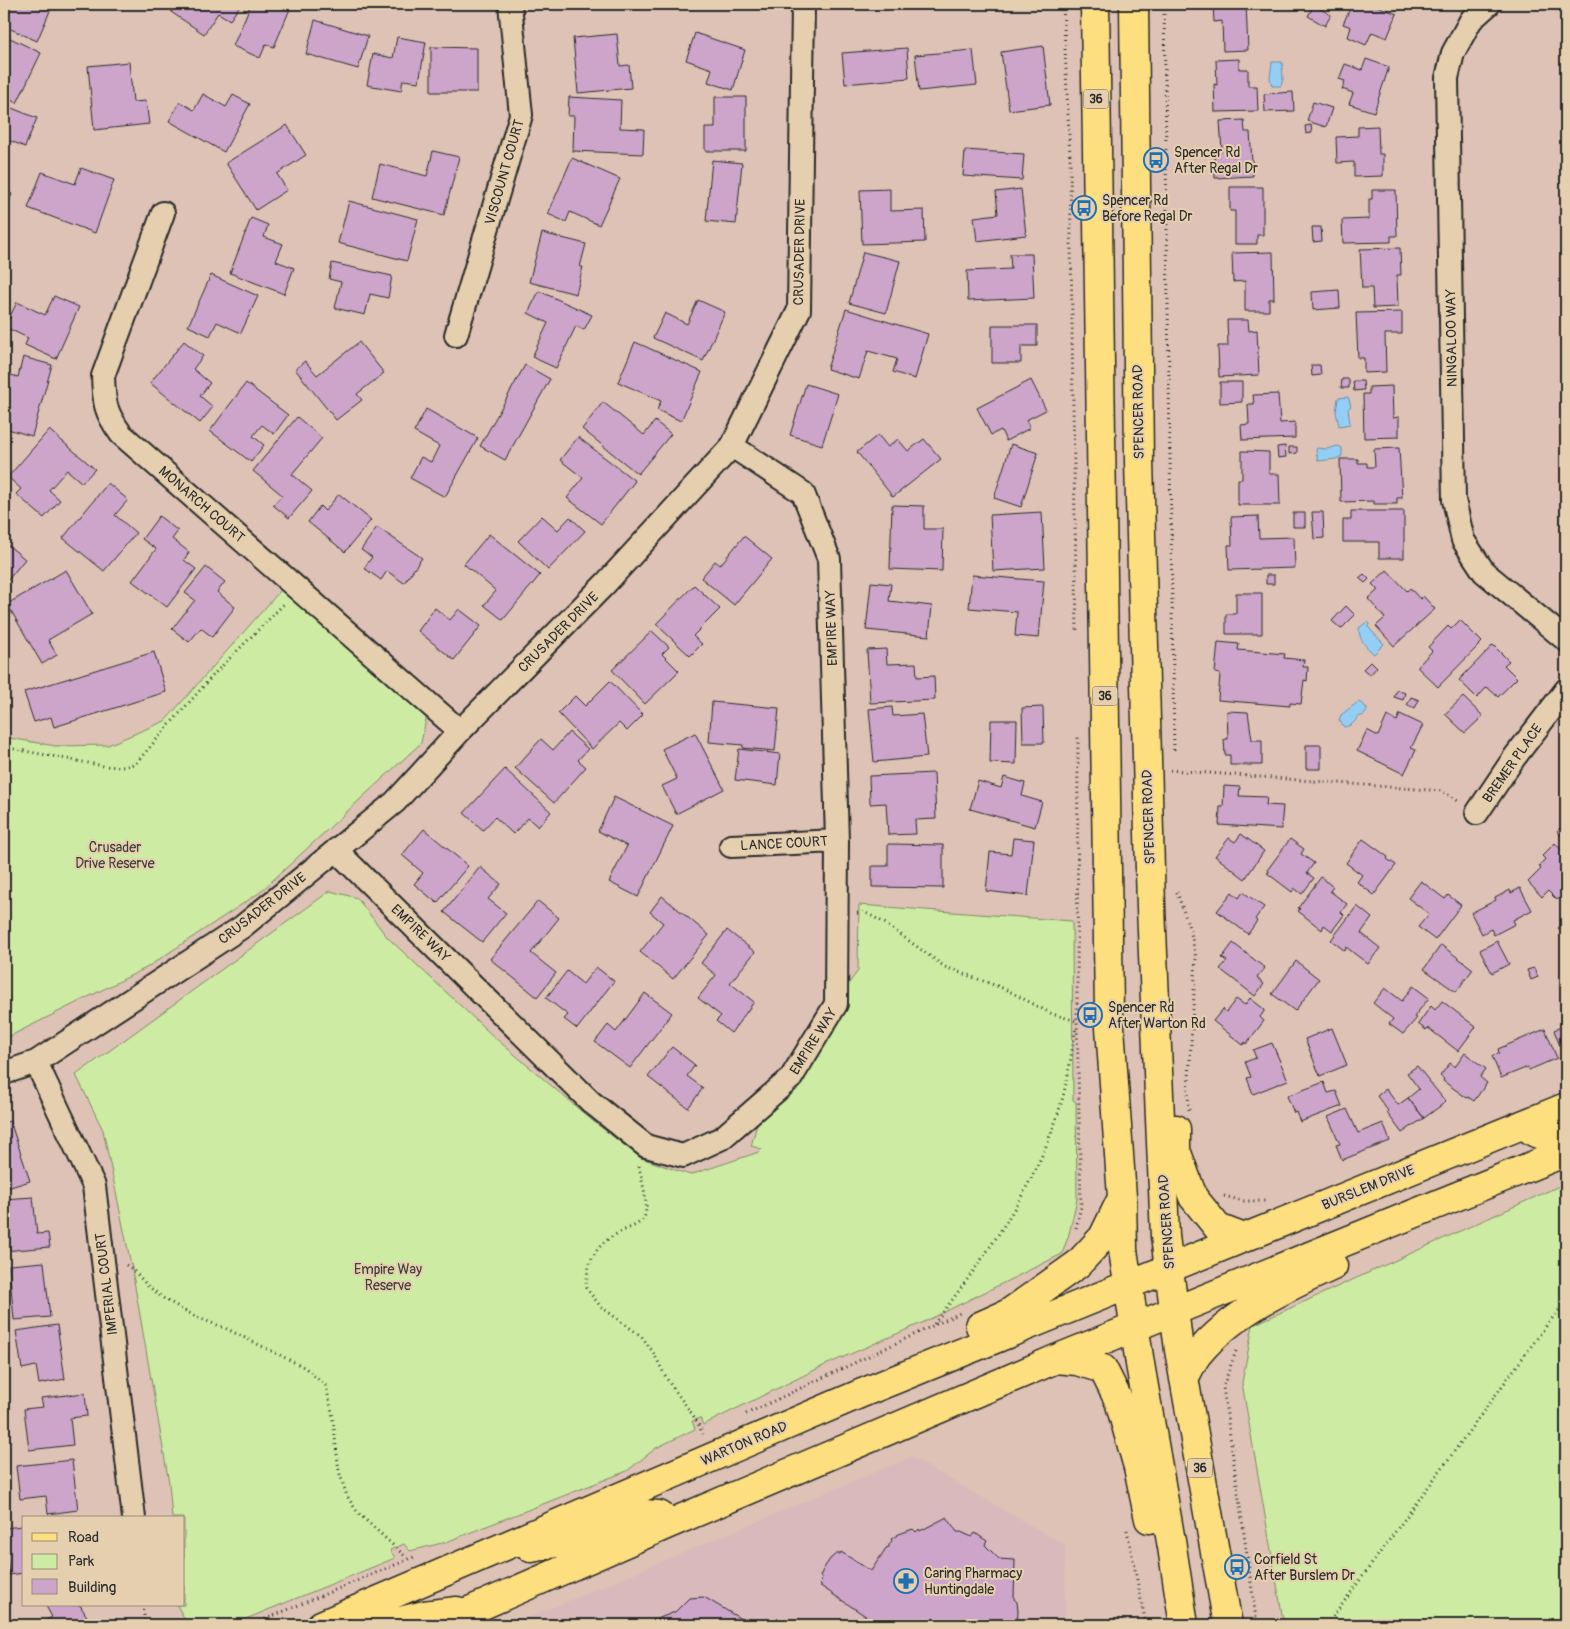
<svg xmlns="http://www.w3.org/2000/svg" width="1570" height="1629" viewBox="0 0 1570 1629" font-family="Pangolin,sans-serif">
  <rect width="100%" height="100%" fill="#dec2b6"/>
  <filter id="ink" filterUnits="userSpaceOnUse"><feTurbulence type="fractalNoise" baseFrequency=".02" numOctaves="2"/><feDisplacementMap in="SourceGraphic" scale="10" xChannelSelector="R" yChannelSelector="G"/><feConvolveMatrix kernelMatrix="1 2 1 2 8 2 1 2 1" color-interpolation-filters="sRGB"/></filter>
  <g filter="url(#ink)">
    <path fill="#d9b9bc" d="M911,1457l154,88v80h-554z"/>
    <path fill="#cdeba2" stroke="#7c8b66" d="M288,582l139,132 -6,29 -162,150 -113,75 -142,71v-302l51,9 53,-1 57,-24z
      M330,891l27,7 30,39 107,100 100,85 47,36 49,17 69,-23 3,-3 -11,-3 9,-32 83,-123 15,-20 1,-66 213,16 1,179 3,2 1,97 -8,35 -7,20 -138,68 -101,44 -120,59 -3,-7 -8,3 3,8 -39,19 -29,23 -181,71 -36,9 -6,-7 -14,6 5,8 -164,67h-36l-9,-3 -9,-17h7v-87h-12l-3,-35 -37,-214 -29,-139 -27,-55z
      M1566,1183v442h-282l-42,-242 11,-58z"/>
    <path fill="#95cef5" stroke="#6b8da4" d="M1272,62h10l1,17 -2,7h-9l-2,-8z
      M1348,397l3,9 -3,3 2,15 -11,2 -3,-14 2,-14z
      M1338,446l4,2v8l-6,3 -18,2 -2,-11 1,-2 9,1z
      M1367,622l2,1 -1,4 16,17 -10,10c-9,-8 -15,-14 -15,-26z
      M1358,702l5,2 4,5c-1,7 -4,6 -9,8 -4,6 -7,9 -14,10l-5,-7 2,-5z"/>
    <path fill="#cda4ca" stroke="#2b2b2b" d="M7,4h46l-16,37 -33,-15v-14z
      M177,4h64l-11,16 -12,-7 -14,21 -33,-22z
      M251,4h25l14,5 -16,38 -8,-3 -6,14 -27,-12z
      M1213,4h33l2,46 -25,1 -1,-30 -8,1z
      M1352,4h20l25,10 -10,24 -15,-6 -6,13 -18,-8 3,-10 -8,-3z
      M1314,5l17,10 -6,11 -17,-10z
      M315,20l53,16 -10,33 -52,-15z
      M695,33l50,17 -12,40 -25,-8 4,-13 -26,-9z
      M617,34l3,32 9,-1 2,23 -53,5 -5,-55z
      M4,35l37,18 -24,50 -13,-6z
      M397,37l29,5 -7,40 -16,-2 -2,11 -34,-6 6,-31 20,4z
      M1043,46l7,59 -41,5 -8,-58z
      M431,47l46,1v44h-46z
      M907,48l2,30 -64,6 -3,-31z
      M973,50l4,35 -58,6 -4,-36z
      M1239,59v10h9v17h9l1,25 -43,1 -1,-28 3,1 -1,-25z
      M1366,59l23,8 -15,45 -25,-8 4,-11 -11,-4 3,-8 -6,-2 6,-15 17,6z
      M129,62l4,40 13,-1 3,23 -55,6 -6,-64z
      M1293,92l1,19 -29,1 -1,-18z
      M203,94l23,13 7,-12 17,9 -26,48 -55,-31 11,-19 14,8z
      M569,97l52,3 -1,28 24,1 -1,25 -70,-3 1,-35h-6z
      M715,97h31v54h-41v-23h10z
      M1313,102l19,6 -6,19 -19,-6z
      M4,105l33,13 -12,29 -21,-9z
      M1244,120l1,12h5l3,44 -38,2 -1,-27h8l-2,-30z
      M287,125l19,30 -29,19 10,16 -31,20 -30,-47z
      M1311,125l1,8 -6,1 -1,-8z
      M1378,126l1,28h4v22l-29,1v-15l-17,1 -1,-26 22,-1v-9z
      M965,150l59,4 -2,26 -59,-4z
      M433,151l26,6 -15,58 -72,-18 8,-33 47,12z
      M572,158l48,21 -21,46 -29,-13 -4,10 -18,-8z
      M712,160l30,3 -6,61 -30,-3z
      M81,168l33,12 -19,53 -67,-25 14,-36 33,12z
      M1230,187h33v48h-6v9h-22v-33h-5z
      M890,189v22l34,-1 1,32 -63,2 -2,-54z
      M1021,189l5,46 -49,6 -3,-24 24,-3 -2,-22z
      M1372,190h24l1,46h-6v6l-48,1 -1,-23 27,-1v-20h3z
      M4,191l8,3 -8,20z
      M349,201l69,18 -11,42 -69,-18z
      M251,218l17,7 -4,12 19,7 -7,17 18,7 -10,26 -54,-21z
      M1312,227h9l1,14 -9,1z
      M542,233l44,11 -6,23h3l-7,27 -47,-12z
      M1400,248l1,27h-4l1,32 -25,1 -1,-20h-10l-2,-39z
      M863,252l37,9 -14,52 -37,-10z
      M1273,252l1,47h-5v12h-24v-30l-12,1 -1,-29z
      M1010,254h22l2,44 -66,3 -1,-30 44,-2z
      M332,263l60,13 -4,22 -18,-4 -5,21 -30,-7 6,-26 -12,-3z
      M211,275l47,21 -17,37 -24,-11 -7,14 -22,-10z
      M1339,290l1,18 -27,2 -1,-18z
      M539,291l53,24 -8,15 -8,-4 -20,42 -24,-11 16,-34 -20,-10z
      M54,296l25,11 -23,52 -31,-14 3,-7 -23,-11 12,-25 28,13z
      M698,300l27,12 -22,49 -50,-23 12,-25 22,11z
      M846,309l82,25 -13,45 -22,-7 4,-13 -29,-8 -9,28 -32,-10z
      M1402,312v22h-17l1,38 -22,1v-15h-6l-2,-45z
      M1227,320h21l1,11 8,-1 2,45 -40,2 -1,-31h10z
      M992,325h45v21h-16v17h-29z
      M184,341l19,15 -10,13 17,14 -10,13 13,11 -13,16 -50,-40z
      M359,342l25,31 -27,21 5,6 -26,20 -41,-51 10,-8 12,14z
      M635,342l67,30 -21,49 -24,-11 4,-9 -43,-19z
      M23,357l29,8 -20,71 -28,-8v-55l14,4z
      M525,365l25,14 -45,81 -25,-14z
      M1311,365h9l1,10 -9,1z
      M1342,379h7v9h-8z
      M1031,380l15,30 -20,10 4,8 -24,13 -5,-11 -10,5 -14,-27z
      M1353,381h10l1,9 -10,1z
      M1220,382h22v20l-22,1z
      M246,383l42,32 -14,19 -12,-9 -9,11 11,9 -13,17 -41,-31z
      M806,384l32,10 -16,51 -32,-10z
      M1392,386l1,32 6,-1v20l-35,1 -1,-44h6v-7z
      M1278,394l2,29 15,-1v16l-53,2 -1,-15 8,-1 -1,-20h6l-1,-9z
      M603,402l41,33 11,-14 16,13 -33,40 -56,-45z
      M426,409l52,29 -33,59 -35,-19 11,-21 10,5 8,-16 -25,-14z
      M297,417l25,21 -30,36 20,17 -23,27 -16,-13 9,-10 -29,-24z
      M49,430l46,39 -13,14 -15,-13 -18,20 11,10 -16,18 -28,-24 5,-5 -13,-12z
      M878,435l10,12 10,-8 10,12 16,-12 17,20 -48,38 -36,-45z
      M578,437l57,44 -34,43 -34,-26 16,-20 -23,-18z
      M1011,444l27,9 -17,54 -27,-9z
      M1285,446l1,11 -8,1 -1,-11z
      M1289,447h8v6l-8,1z
      M1399,448l3,50h-5v6h-23v-3l-33,1 -1,-43h18v4h9v4h8l-1,-18z
      M1242,451l27,1v22h10l1,31h-42v-26h4z
      M108,483l20,17 -13,15 21,18 -32,38 -41,-33z
      M339,494l32,26 -26,32 -37,-30 12,-16 5,5z
      M892,505l32,1v23h19l-1,42 -52,-2z
      M1351,511h53v47h-25v-16h-36v-22h8z
      M1042,512l3,56 -52,3 -3,-56z
      M1312,512h11l1,26 -10,1z
      M1293,513h12v14h-12z
      M159,516l19,15 -6,8 17,13 -5,8 12,9 -29,38 -35,-26 24,-32 -14,-10z
      M542,516l16,14 12,-13 15,14 -37,39 -30,-29z
      M1258,516l1,22 35,-1 1,31 -66,2 -1,-25h4l-1,-28z
      M377,527l45,31 -18,25 -17,-12 -6,9 -17,-12 8,-11 -11,-7z
      M489,534l51,41 -37,45 -19,-15 12,-14 -32,-27z
      M744,536l28,23 -38,46 -33,-27 14,-17 5,4z
      M4,542l21,17 -21,26z
      M206,567l19,15 -8,10 18,15 -23,30 -11,-9 -12,14 -17,-13 23,-29 -10,-7z
      M66,570l26,44 -44,26 9,15 -15,9 -35,-60z
      M1387,570l20,21 3,-3 10,11 3,-3 12,13 -41,37 -18,-20 9,-8 -17,-19 10,-9 -6,-6z
      M1364,574l5,5 -4,4 -6,-5z
      M972,575l72,6 -5,57 -24,-2 2,-24 -48,-4z
      M1266,575h8v9h-8z
      M871,582l20,2 -2,17 43,5 -3,30 -63,-6z
      M694,585l26,24 -27,27 9,8 -12,12 -34,-32z
      M1236,593h26v41h-36v-20h10z
      M1346,606l9,9 -14,14 -9,-8z
      M435,608l15,12 9,-11 22,17 -27,34 -36,-29z
      M1460,620l22,22 -44,45 -21,-20 15,-16 -4,-4 20,-21 3,3z
      M652,631l17,16 -7,7 17,17 -34,33 -33,-34z
      M1218,642l21,2 -1,6 47,4 -1,4 20,2 -1,7h5l-1,14 -3,-1 -3,24 -11,-1v3l-72,-6 2,-26 -5,-1z
      M1493,645l16,16 -5,4 13,13 -19,19 -11,-10 -10,11 -18,-18z
      M886,649l1,15 29,-1 1,14 17,-1 1,24 -65,3 -3,-53z
      M154,652l12,40 -112,35 -3,-10 -17,5 -10,-30z
      M1371,661l6,6 -7,8 -7,-6z
      M610,681l33,34 -16,16 -8,-8 -27,26 -34,-36 17,-17 10,10z
      M1397,690l8,3 -2,7 -9,-3z
      M1411,697l8,3 -4,8 -8,-3z
      M1463,697l20,19 -18,17 -20,-19z
      M712,702l67,6 -4,43 -32,-3v-3l-34,-3z
      M892,707l1,9 29,-2 5,43 -53,5 -5,-53z
      M1043,707l1,36h-21l-1,-35z
      M1227,711l21,1 4,28h10v25h-32v-10h-5l-1,-16h4z
      M1400,714l23,11 -12,23 5,2 -12,24 -47,-23 10,-21 11,6 9,-20 10,5z
      M991,720h26l-1,44 -26,-1z
      M569,732l19,17 -10,11 8,7 -32,36 -39,-35 26,-29 12,11z
      M695,733l29,56 -48,25 -14,-28 15,-7 -15,-30z
      M1306,745h15v24h-15z
      M739,749l41,5 -3,31 -42,-5z
      M505,769l46,43 -13,15 -10,-9 -15,16 -18,-17 -12,13 -19,-17z
      M934,773l2,46 -21,1 1,14 -28,1 -2,-32 -16,1 -1,-28z
      M1004,777l21,6 -3,13 20,6 -7,25 -65,-18 8,-28 23,7z
      M1224,786l16,1 -1,9 28,1 -1,8 17,1 -2,23 -62,-4 1,-18h3z
      M614,797l59,29 -35,71 -29,-15 18,-36 -29,-15z
      M1566,822v19l-9,-10z
      M424,829l44,37 -31,37 -23,-19 9,-11 -21,-18z
      M1241,834l23,17 -19,28 -30,-23 14,-18 6,4z
      M1013,838l21,2 -6,56 -42,-5 4,-39 21,2z
      M1290,839l14,10 -3,5 13,9 -7,10 7,5 -12,16 -8,-6 -2,4 -25,-19 2,-1 -1,-3z
      M1363,839l25,18 -1,2 9,6 -22,30 -17,-13 5,-7 -16,-12z
      M1555,843l11,12v40l-1,-2 -8,7 -9,-9 -6,6 -14,-15 13,-13 -2,-3 6,-7 -3,-3z
      M888,844l55,1v43l-71,-1v-21h16z
      M480,867l21,17 -13,15 18,14 -24,29 -38,-30z
      M1321,877l12,10 -3,4 17,13 -6,8 3,3 -12,16 -8,-6 -2,5 -24,-19 2,-2 -2,-1z
      M1421,881l24,18 3,-4 13,10 -26,35 -17,-13 11,-13 -21,-16z
      M1520,888l12,22 -19,10 2,4 -21,11 -3,-6 -9,5 -11,-21 25,-13 -1,-2 15,-8 1,3z
      M1232,892l7,6 4,-6 21,15 -9,12 2,2 -9,13 -31,-23z
      M662,896l47,39 -36,44 -33,-27 23,-29 -13,-11z
      M538,901l21,17 -28,35 25,20 -19,24 -47,-38z
      M1357,906l15,12 -11,15 19,15 -12,16 -22,-17 -1,4 -14,-11z
      M1566,922v15l-8,-9z
      M727,930l28,22 -25,31 24,19 -23,31 -15,-12 5,-5 -23,-18 18,-23 -15,-12z
      M1497,941l12,23 -17,9 -12,-23z
      M1233,943l32,25 -8,10 7,6 -9,12 -35,-27 7,-8 -5,-3z
      M1441,945l32,24 -17,23 -32,-23z
      M1296,961l23,18 -24,32 -23,-17z
      M596,967l18,14 -37,48 -13,-10 4,-4 -22,-17 21,-27 16,13z
      M1534,968l4,9 -7,3 -4,-10z
      M1413,986l16,12 -15,19 3,1 -14,16 -14,-10 4,-5 -20,-16 12,-15 17,13z
      M645,993l27,20 -42,55 -35,-26 13,-17 8,7z
      M1250,998l15,12 -5,7 4,4 -18,23 -1,-2 -2,3 -30,-24 10,-12 3,3 10,-13 9,6z
      M1442,1001l34,26 -18,24 -30,-23 -2,2 -8,-6 13,-18 4,4z
      M1566,1025v28l-3,1 -9,-24z
      M1332,1028l15,37 -27,11 -15,-37z
      M1545,1029l12,29 -28,12 -1,-3 -27,11 -9,-22 7,-3 -1,-4z
      M1272,1043l16,37 -35,14 -6,-16 4,-1 -6,-15 11,-4 -3,-8z
      M672,1047l23,18 -8,11 16,12 -15,20 -40,-31z
      M1465,1053l21,16 -6,8 7,6 -13,18 -6,-4 -1,1 -24,-17 1,-2 -4,-3 10,-13 5,4z
      M1417,1066l29,36 -22,16 -16,-20 11,-9 -12,-16z
      M1324,1082l4,11 8,-2 6,15 -42,16 -4,-10 -2,1 -7,-17z
      M1386,1089l12,16 10,-7 16,20 -22,15 -15,-20 1,-2 -11,-15z
      M1347,1109l11,24 25,-10 7,18 -48,19 -6,-15 4,-1 -12,-27z
      M10,1121l20,60 -26,8v-66z
      M33,1197l4,37 11,-1 2,14 -46,4v-52z
      M44,1262l6,55 -36,3 -5,-55z
      M57,1325l8,54 -26,5 -3,-18 -14,3 -6,-38z
      M85,1393l2,23 -17,2 3,27 -44,5 -5,-41 19,-2 -2,-9z
      M72,1460l6,50 -30,4 -2,-18 -26,3 -4,-33z
      M947,1517l10,15h4l11,5 3,-4 12,8 -2,4 14,14 16,1 -1,39 3,3 1,9 -1,14h-138l-60,-40 2,-2 -1,-1 2,-3 -2,-3 4,-8 6,-9 6,-5h4l1,-2 30,19 15,-23 3,-1v-3l3,-3 -1,-2 8,-5 14,-5 3,3 3,-3 1,2z
      M22,1526l1,10h1v37l-15,2 -5,-47z
      M704,1597l47,28h-125l11,-4 7,3 31,-12 14,-14z
      M47,1605h33l12,20h-55l15,-8 -6,-11z"/>
    <g fill="none" stroke-linecap="round" stroke-linejoin="round">
      <defs>
        <path id="street" d="M1489,4l-18,16 -18,33 -6,25 7,422 9,40 21,32 82,68
          M163,213l-60,163c1,27 2,36 18,58l339,297
          M456,335l65,-220 -11,-111
          M1477,813l37,-55 52,-68
          M731,846l106,-5
          M336,850l255,252 55,44 37,10 39,-18 69,-60 45,-74 1,-163 -8,-282 -26,-66 -71,-47
          M36,1062l58,124 40,332
          M4,1073l32,-11 206,-135 153,-125 65,-71 145,-147 127,-138 67,-136 4,-306"/>
        <path id="primary" d="M1095,4l14,1009 13,184 1,53 17,114 32,183 12,78
          M1134,4l5,456 12,447 14,329 14,114 49,275
          M1524,1124c14,15 25,13 42,6
          M1176,1129v21l17,47 25,31 26,10
          M980,1326l29,-13 69,-49 25,-27 17,-35
          M1056,1359l21,2 26,8 16,32 19,66 11,52
          M1184,1379c4,-8 8,-17 13,-24 34,-42 88,-67 136,-89
          M531,1548l38,-8 58,-23 16,-3 16,1 12,8
          M321,1625l541,-232 704,-286
          M384,1625l40,-10 33,-4
          M437,1625l234,-102 385,-164 510,-207"/>
      </defs>
      <use href="#street" stroke="#2b2b2b" stroke-width="26"/>
      <use href="#primary" stroke="#2b2b2b" stroke-width="31"/>
      <path stroke="#2b2b2b" stroke-width="3" stroke-dasharray="1 4" stroke-linecap="butt" d="M1063,4l7,154 3,250 4,223
        M1164,4l10,749
        M4,747l100,19 21,1 11,-4 80,-91 68,-68
        M1170,770l272,21 18,11
        M1177,892l14,41 5,25 -8,137 1,15
        M857,913h9l17,9 62,45 60,22 47,25 25,7
        M639,1166c2,13 10,37 6,49 -3,8 -11,11 -18,14 -29,12 -40,28 -41,59l15,19 40,29 12,16 15,29 27,37 8,16
        M1224,1196l19,5h24
        M1076,1228l5,-21 -4,-187 1,-283
        M126,1265l6,4 16,17 15,12 33,19 29,11 79,39 22,19 6,26 7,59 8,25 11,17 49,45
        M934,1324c50,-66 102,-136 126,-217 8,-26 11,-53 16,-79
        M1236,1351l-13,36 34,238
        M746,1414l214,-101
        M1127,1530l19,95
        M143,1605l2,20
        M251,1625l163,-68
        M1327,1625l222,-303 17,-20"/>
      <use href="#street" stroke="#e5cfae" stroke-width="22"/>
      <use href="#primary" stroke="#fddf80" stroke-width="28"/>
    </g>
  </g>
  <defs>
    <symbol id="bus-ring" viewBox="-11 -11 22 22"><circle r="9.5" fill="#e5cfae" stroke="#1f6fb2" stroke-width="1.5"/><path d="M-5-6H5V4H4V6H2V4H-2V6H-4V4H-5ZM-3.5-4V0h7V-4ZM-3.5 1.2v1.5H-2V1.2ZM2 1.2v1.5H3.5V1.2Z" fill="#1f6fb2"/></symbol>
    <symbol id="pharmacy-ring" viewBox="-11 -11 22 22"><circle r="9.5" fill="#e5cfae" stroke="#1f6fb2" stroke-width="1.5"/><path d="M-2-6h4v4h4v4h-4v4h-4v-4h-4v-4h4Z" fill="#1f6fb2"/></symbol>
  </defs>
  <g fill-rule="evenodd">
    <use href="#bus-ring" x="1142" y="146" width="28" height="28"/>
    <use href="#bus-ring" x="1070" y="194" width="28" height="28"/>
    <use href="#bus-ring" x="1076" y="1001" width="28" height="28"/>
    <use href="#bus-ring" x="1223" y="1553" width="28" height="28"/>
    <use href="#pharmacy-ring" x="892" y="1567" width="28" height="28"/>
  </g>
  <g text-anchor="middle" stroke-width="4" stroke-linejoin="round" paint-order="stroke">
    <g fill="#e5cfae" stroke="#635c52" stroke-width="1">
      <rect x="1083.5" y="89.5" width="25" height="19" rx="4"/>
      <rect x="1092.5" y="686.5" width="25" height="19" rx="4"/>
      <rect x="1187.5" y="1458.5" width="25" height="19" rx="4"/>
    </g>
    <g font-size="12" font-weight="bold" fill="#2b2b2b">
      <text x="1096" y="103">36</text>
      <text x="1105" y="700">36</text>
      <text x="1200" y="1472">36</text>
    </g>
    <g font-size="14" fill="#2b2b2b" stroke="#e5cfae" text-anchor="start">
      <text x="1174" y="157">Spencer Rd<tspan x="1174" dy="16">After Regal Dr</tspan></text>
      <text x="1102" y="205">Spencer Rd<tspan x="1102" dy="16">Before Regal Dr</tspan></text>
      <text x="1108" y="1012">Spencer Rd<tspan x="1108" dy="16">After Warton Rd</tspan></text>
      <text x="1254" y="1564">Corfield St<tspan x="1254" dy="16">After Burslem Dr</tspan></text>
      <text x="924" y="1578">Caring Pharmacy<tspan x="924" dy="16">Huntingdale</tspan></text>
    </g>
    <g font-size="14" fill="#2b2b2b" stroke="#e5cfae">
      <text transform="translate(504 172) rotate(-74)" y="5">VISCOUNT COURT</text>
      <text transform="translate(799 252) rotate(-89)" y="5">CRUSADER DRIVE</text>
      <text transform="translate(1451 338) rotate(-91)" y="5">NINGALOO WAY</text>
      <text transform="translate(1138 412) rotate(-91)" y="5">SPENCER ROAD</text>
      <text transform="translate(202 504) rotate(41)" y="5">MONARCH COURT</text>
      <text transform="translate(831 628) rotate(-92)" y="5">EMPIRE WAY</text>
      <text transform="translate(558 632) rotate(-45)" y="5">CRUSADER DRIVE</text>
      <text transform="translate(1512 763) rotate(-55)" y="5">BREMER PLACE</text>
      <text transform="translate(1148 817) rotate(-92)" y="5">SPENCER ROAD</text>
      <text transform="translate(784 843) rotate(-3)" y="5">LANCE COURT</text>
      <text transform="translate(262 908) rotate(-38)" y="5">CRUSADER DRIVE</text>
      <text transform="translate(421 933) rotate(44)" y="5">EMPIRE WAY</text>
      <text transform="translate(813 1041) rotate(-58)" y="5">EMPIRE WAY</text>
      <text transform="translate(1368 1187) rotate(-22)" y="5">BURSLEM DRIVE</text>
      <text transform="translate(1166 1222) rotate(-94)" y="5">SPENCER ROAD</text>
      <text transform="translate(106 1284) rotate(-97)" y="5">IMPERIAL COURT</text>
      <text transform="translate(744 1443) rotate(-23)" y="5">WARTON ROAD</text>
    </g>
    <g font-size="14" fill="#3b3e37" stroke="#e5cfae">
      <text x="115" y="852">Crusader<tspan x="115" dy="16">Drive Reserve</tspan></text>
      <text x="388" y="1274">Empire Way<tspan x="388" dy="16">Reserve</tspan></text>
    </g>
  </g>
  <rect width="1570" height="1629" fill="none" stroke="#e5cfae" stroke-width="20"/>
  <rect x="10" y="10" width="1550" height="1609" fill="none" stroke="#2b2b2b" stroke-width="2" filter="url(#ink)"/>
  <rect x="22" y="1516" width="162" height="90" fill="#e5cfae" stroke="#9b8d7a"/>
  <rect x="32" y="1533" width="25" height="8" fill="#fddf80" stroke="#9b8d7a"/>
  <text x="68" y="1542" font-size="15" fill="#2b2b2b">Road</text>
  <rect x="32" y="1554" width="25" height="15" fill="#cdeba2" stroke="#9b8d7a"/>
  <text x="68" y="1566" font-size="15" fill="#2b2b2b">Park</text>
  <rect x="32" y="1579" width="25" height="15" fill="#cda4ca" stroke="#9b8d7a"/>
  <text x="68" y="1592" font-size="15" fill="#2b2b2b">Building</text>
</svg>
